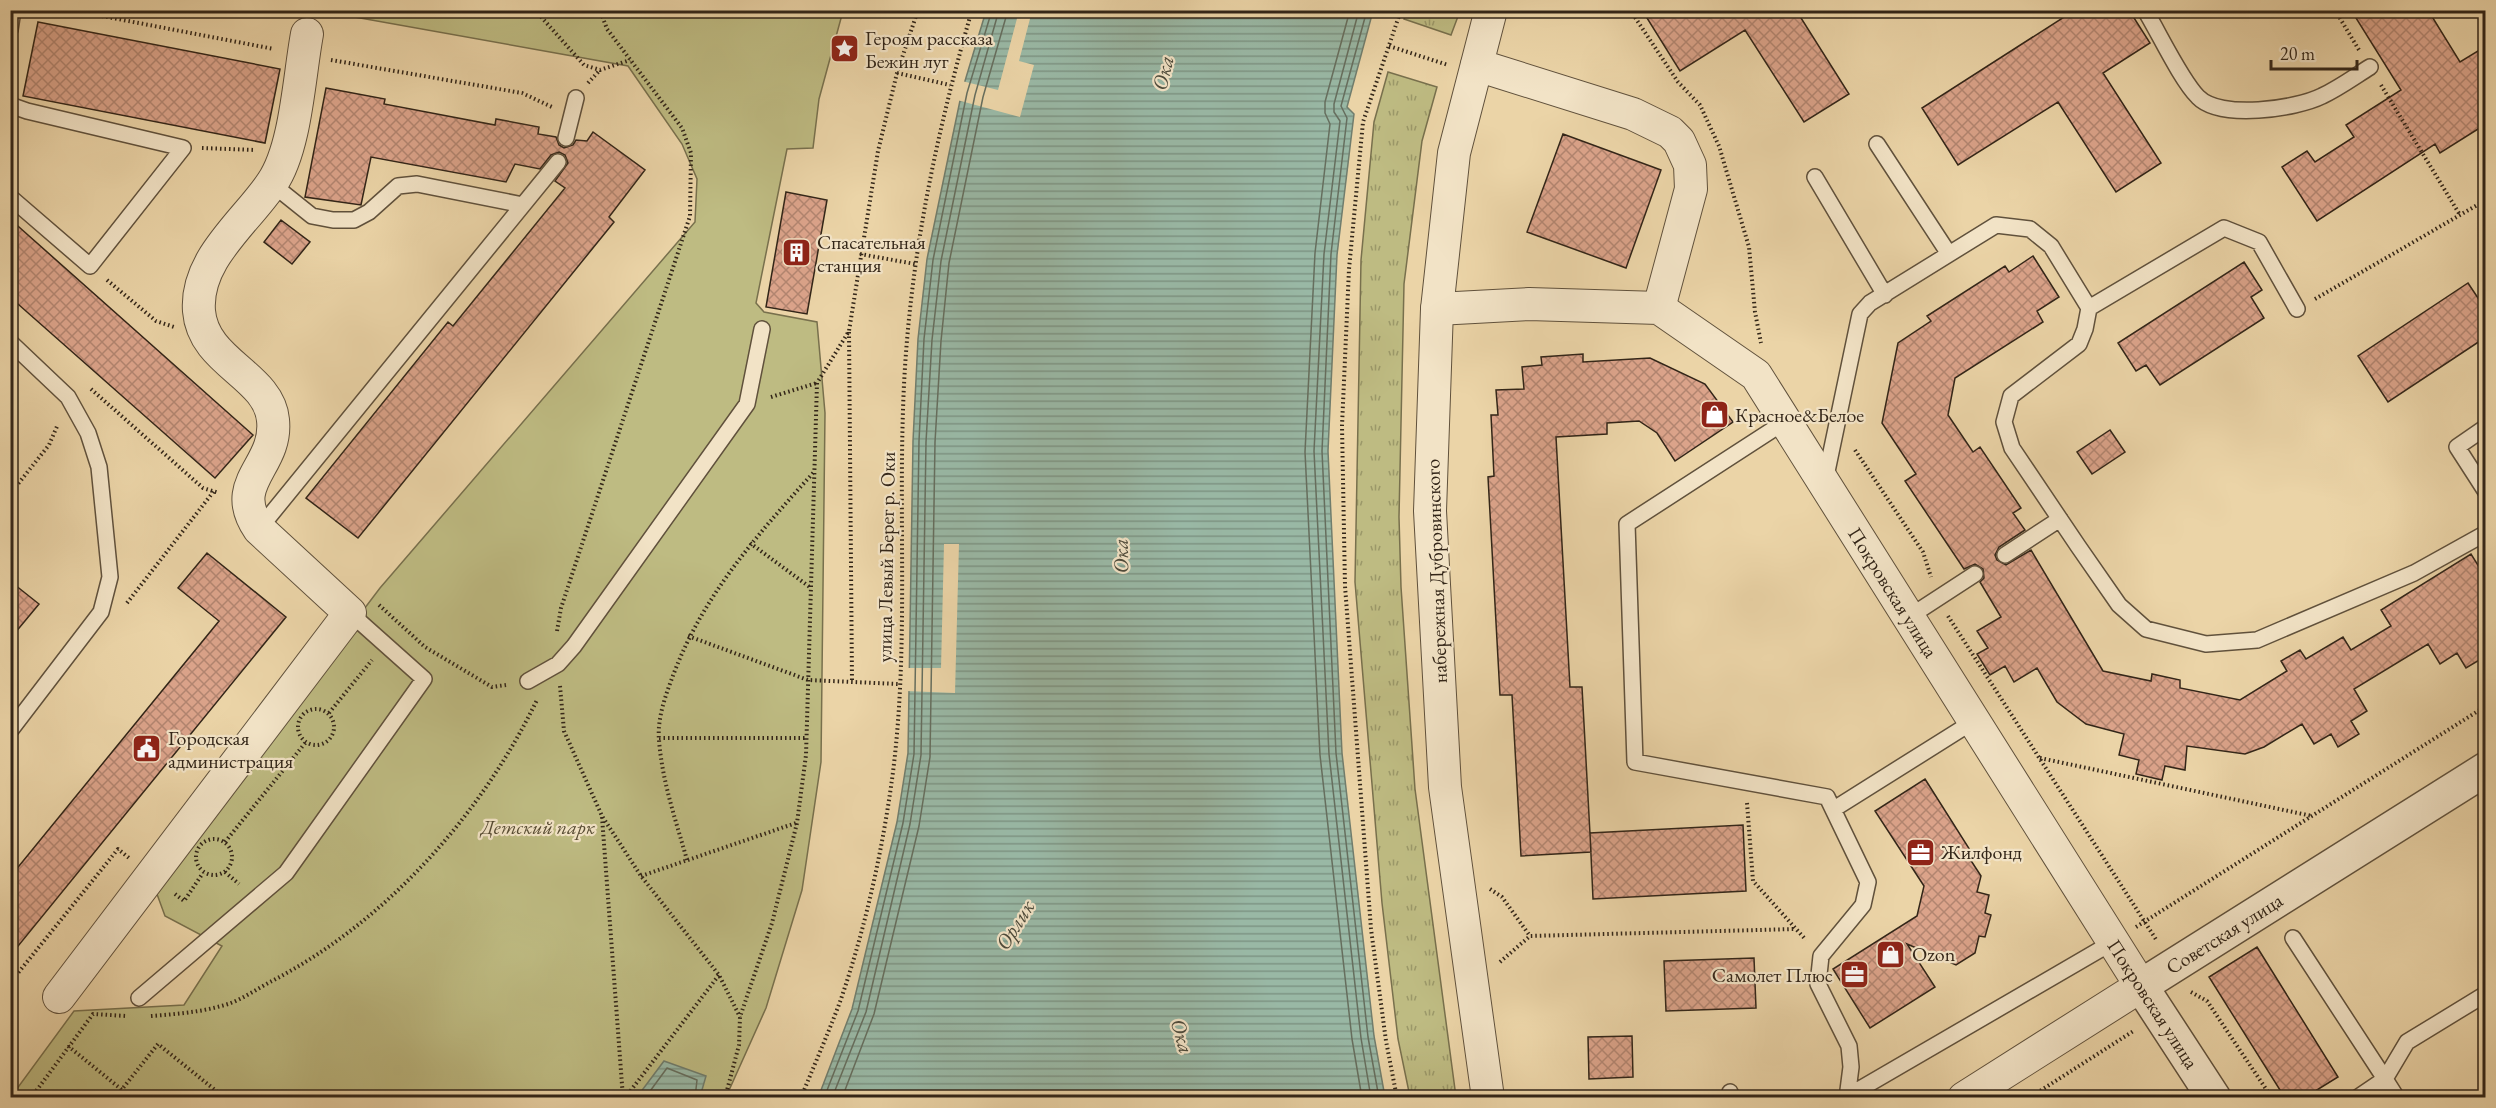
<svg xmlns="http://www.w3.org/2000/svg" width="2496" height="1108" viewBox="0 0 2496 1108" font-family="'EB Garamond',serif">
  <defs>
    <pattern id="grass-tufts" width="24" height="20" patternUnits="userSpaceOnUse" patternTransform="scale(1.5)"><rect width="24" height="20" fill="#bebb82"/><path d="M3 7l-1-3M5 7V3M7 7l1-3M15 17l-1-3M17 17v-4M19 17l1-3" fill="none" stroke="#9b9869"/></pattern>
    <pattern id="water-rules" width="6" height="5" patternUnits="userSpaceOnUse" patternTransform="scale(1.5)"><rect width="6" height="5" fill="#99b8a5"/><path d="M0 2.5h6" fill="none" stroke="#7d9585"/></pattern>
    <pattern id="building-cross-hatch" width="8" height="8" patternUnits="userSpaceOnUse" patternTransform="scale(1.5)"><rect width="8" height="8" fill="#dba38a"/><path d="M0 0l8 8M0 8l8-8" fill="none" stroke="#b28570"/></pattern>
  </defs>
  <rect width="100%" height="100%" fill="#ebd4a7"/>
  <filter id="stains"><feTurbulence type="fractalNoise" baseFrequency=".00333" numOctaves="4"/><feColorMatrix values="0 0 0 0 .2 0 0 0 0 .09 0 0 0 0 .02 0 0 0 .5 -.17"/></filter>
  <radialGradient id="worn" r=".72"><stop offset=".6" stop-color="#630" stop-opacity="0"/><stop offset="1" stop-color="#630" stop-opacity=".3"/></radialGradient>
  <path fill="url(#grass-tufts)" stroke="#78704d" stroke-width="1.5" d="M1407,11v-1l53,1 -9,24 -47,-16z
    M1388,72l49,15 -15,54 -18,143 -5,233 2,70 14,202 41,308h-46l-12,-58 -16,-136 -27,-321 6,-322 13,-138z"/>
  <path fill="#bebb82" stroke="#78704d" stroke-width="1.5" d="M321,11h522l-24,88 -6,49 -26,1 -31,154 8,9 53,10 8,91 -4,349 -19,128 -36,118 -40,89 -711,1 1,-8 58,-79 110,-6 38,-59 -57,-30 -11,-30 226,-298 315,-366 2,-43 -15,-35 -54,-78z"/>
  <path fill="url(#water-rules)" stroke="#707d6d" stroke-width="1.5" d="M986,11h387l-26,96 7,7 -17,141 -9,196 14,302 32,283 11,61 -567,1 34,-89 45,-187 11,-69 5,-312 5,-102 9,-80 35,-168z
    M664,1061l42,15 -6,21h-63z"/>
  <path fill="#ebd4a7" d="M1019,11h13l-13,50 15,4 -14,52 -63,-17 5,-19 36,9z
    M944,544h15l-4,149 -49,-2v-23h35z"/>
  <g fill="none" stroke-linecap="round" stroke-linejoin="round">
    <path stroke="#666e5e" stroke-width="1.5" d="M1350,10l-25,92v11l5,11 -15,129 -10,199 15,303 32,284 10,59
      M1359,10l-25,94v8l6,9 -16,133 -10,197 15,303 32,284 10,60
      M1367,10l-26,96 6,12 -16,136 -9,197 14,302 32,284 11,61
      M645,1098l22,-30 30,12 -2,18
      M824,1098l34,-87 45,-188 11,-69 5,-313 5,-102 9,-79 34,-167 25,-83
      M832,1098l34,-86 44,-188 11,-69 5,-313 6,-102 9,-79 34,-166 24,-85
      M842,1098l32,-84 45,-188 11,-69 5,-315 6,-101 8,-78 34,-166 25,-87"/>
  </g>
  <path fill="url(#building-cross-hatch)" stroke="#322518" stroke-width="1.5" d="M1642,10h154l53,84 -45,28 -59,-92 -65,41z
    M2075,10h54l21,33 -47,30 58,90 -45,29 -58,-90 -100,63 -36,-57z
    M2351,10h77l32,52 26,-16v78l-46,29 -5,-9 -118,77 -35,-54 25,-16 8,11 39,-25 -8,-12 55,-35z
    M38,22l242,47 -15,74 -242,-47z
    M326,88l59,11 -1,5 111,21 1,-6 43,8 -1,7 18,3 3,8 5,3 9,-3 3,-5 11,1 6,-9 52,38 -36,47 5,5 -256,316 -52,-40 142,-176 5,4 112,-138 -10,-7 13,-18 -3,-8 -6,-3 -8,3 -11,14 -25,-5 -9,18 -135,-25 -10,48 -56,-8z
    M1563,134l98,36 -35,98 -99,-36z
    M786,192l41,8 -20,114 -41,-7z
    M10,219l243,216 -38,43 -205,-181z
    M281,220l29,22 -18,22 -28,-22z
    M2033,256l26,41 -22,14 6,11 -88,56 -7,37 25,37 7,-5 41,61 -8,5 12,17 -26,17 -4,8 2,5 9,5 25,-15 72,121 48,10 1,-7 28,6v8l60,12 47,-29 -6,-10 19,-11 6,9 37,-22 8,13 40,-24 -10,-16 90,-56 15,24v78l-20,12 -9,-15 -17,11 -12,-20 -74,45 13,22 -16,10 8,13 -21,13 -7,-13 -17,10 -12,-20 -38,23 -19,7 -58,-8 -2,24 -20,-4 -3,14 -26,-6 3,-14 -20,-5 5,-21 -38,-10 -29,-22 -20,-34 -23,14 -9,-16 -15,9 -13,-21 11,-6 -11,-17 24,-14 -21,-35 4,-4 -1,-9 -8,-5 -11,5 -59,-88 11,-7 -34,-51 16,-80 33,-22 -4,-5 78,-50 4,6z
    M2244,262l18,28 -11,7 13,21 -104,67 -14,-20 -10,6 -18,-28z
    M2468,283l18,27v27l-98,65 -30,-46z
    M1583,354v8l67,-4 55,26 28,38 -58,39 -18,-28 -18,-12 -32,2v11l-51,3 14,250h12l9,165 -70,4 -9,-161h-12l-12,-218 6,-1 -3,-61h7l-2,-25 28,-1 -2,-22 20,-2 -1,-8z
    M2110,430l15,22 -33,22 -15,-22z
    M207,553l79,64 -276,339v-79l209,-256 -41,-33z
    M10,581l29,23 -29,35z
    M1925,779l45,71 -4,3 15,23 -4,16 12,3 -4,18 6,2 -6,22 -6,-1 -4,17 -19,12 -49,-21 28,43 -65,41 -37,-59 84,-53 7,-30 -49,-75z
    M1743,825l3,66 -153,8 -3,-66z
    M2257,947l81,130 -34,21h-19l-76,-121z
    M1754,958l2,50 -90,3 -2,-50z
    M1632,1036l1,41 -44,2 -1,-42z"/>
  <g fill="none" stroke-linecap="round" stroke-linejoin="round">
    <defs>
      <path id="service" d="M2145,10c14,23 36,70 53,87 22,23 98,12 124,-1 17,-8 32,-19 48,-29
        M10,30l3,-20
        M10,105l17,6 156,37 -93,118 -80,-69
        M566,138l10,-40
        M1877,144l72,110
        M1815,177l70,118
        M272,184l40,32 21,4h21l15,-8 29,-26 19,-2 106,21
        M2089,308l-4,21 -6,15 -68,52 -7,26 8,26 66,98 41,59 27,24 60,15 51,-4 157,-67 72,-40
        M10,342l58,55 20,36 11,34 11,110 -9,35 -91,119
        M1786,421l-159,103 8,238 192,35 41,85 -5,23 -42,51 -3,28 31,62 2,21 -4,31
        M2486,427l-29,20 29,45
        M1825,481l35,-167 10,-11 126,-78 34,4 21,17 38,62 135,-80 35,14 38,67
        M259,529l299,-367
        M2005,555l55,-36
        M1909,617l66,-43
        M528,681l30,-17 16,-18 173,-242 15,-75
        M1834,809l140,-88
        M2293,938l92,141 -28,19
        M139,998l147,-125 138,-194 -74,-66
        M1730,1092l2,6
        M1848,1096l265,-154
        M2397,1098l-12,-19 22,-37 77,-47"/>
      <g id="minor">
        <path d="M1477,65l156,49 37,18 9,9 11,24 1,24 -32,119"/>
        <path id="s1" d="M1437,309l92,-5 130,4 97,67 385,611 -177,112"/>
        <path d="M59,997l291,-384 -91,-84c-32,-47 19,-62 14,-109 -4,-45 -70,-57 -74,-109 -4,-52 47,-89 73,-128 24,-35 27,-106 35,-149"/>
        <path d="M1488,1098l-43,-311 -15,-276 7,-202 17,-156 37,-143"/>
      </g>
      <g id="tertiary">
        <path id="s2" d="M2214,1098l-73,-112 345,-217"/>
      </g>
    </defs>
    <use href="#service" stroke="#60513c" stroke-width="18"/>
    <use href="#minor" stroke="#60513c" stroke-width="34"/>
    <use href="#tertiary" stroke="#60513c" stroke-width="36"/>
    <path stroke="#322518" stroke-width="4" stroke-dasharray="1.5 3" stroke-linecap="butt" d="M71,10l203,39
      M535,10l49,55 16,5 30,-10
      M1630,10l48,72 22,23 19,41 30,101 6,65 6,31
      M2335,10l24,40
      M1389,46l59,19
      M331,60l191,33 30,14
      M897,73l53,12
      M588,83l12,-13
      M2381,85l79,130
      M202,148l53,2
      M860,254l55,10
      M107,280l49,41 18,6
      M2315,299l171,-99
      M849,332l3,350
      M91,389l112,99 16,5
      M771,397l46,-14
      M1855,450l68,102 8,25
      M10,494l39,-49 9,-21
      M750,543l61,45
      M127,603l87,-112
      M379,605l46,42 67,40 14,-2
      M1948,616l209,325
      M557,631l4,-23 129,-392 1,-63 -9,-25 -75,-99 -7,-19
      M688,636l120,44 90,4
      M560,686l4,45 38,85 39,60 78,99 21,42
      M298 727a18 18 0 1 1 36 0a18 18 0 1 1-36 0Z
      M329,713l43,-53
      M659,738h148
      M2040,758l272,58
      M1747,803l6,78 53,59
      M602,817l21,281
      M196 857a18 18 0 1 1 36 0a18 18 0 1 1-36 0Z
      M225,842l81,-100
      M687,860c-11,-39 -25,-79 -28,-120 -2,-22 7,-46 15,-67 30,-79 84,-139 140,-201
      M225,872l14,12
      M641,876l155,-53
      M1490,889l12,8 28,39
      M175,894l9,7 19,-28
      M2136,927l350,-221
      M1500,962l30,-26 266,-7
      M10,983l108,-134 11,9
      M2191,992l16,9 65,97
      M151,1016c26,-2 52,-4 77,-12 15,-5 30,-16 44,-23 115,-60 209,-166 265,-281
      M68,1046l64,52
      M31,1098l62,-84 33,2
      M115,1098l43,-54 67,54
      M625,1098l94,-123
      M725,1098l14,-53 1,-28 32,-94 25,-100 9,-68 11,-372 32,-52 29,-180 19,-78 21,-63
      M801,1098c13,-33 28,-66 40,-99 25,-73 42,-151 52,-227 15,-120 6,-242 10,-362 4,-137 31,-269 69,-400
      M1397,1098l-11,-57 -15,-112 -26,-343 -3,-160 7,-157 14,-147 38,-112
      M2029,1098l106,-68"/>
    <use href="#service" stroke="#f2e3c6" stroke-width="15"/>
    <use href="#minor" stroke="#f2e3c6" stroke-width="32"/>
    <use href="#tertiary" stroke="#f2e3c6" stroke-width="33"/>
  </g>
  <defs>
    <symbol id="sight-square" viewBox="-11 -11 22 22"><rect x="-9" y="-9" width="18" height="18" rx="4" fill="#8f2418" stroke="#f2e3c6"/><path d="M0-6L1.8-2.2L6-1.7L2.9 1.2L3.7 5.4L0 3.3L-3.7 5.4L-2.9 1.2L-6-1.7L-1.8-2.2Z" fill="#fff"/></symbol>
    <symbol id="building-square" viewBox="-11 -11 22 22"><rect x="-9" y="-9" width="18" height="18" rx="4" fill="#8f2418" stroke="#f2e3c6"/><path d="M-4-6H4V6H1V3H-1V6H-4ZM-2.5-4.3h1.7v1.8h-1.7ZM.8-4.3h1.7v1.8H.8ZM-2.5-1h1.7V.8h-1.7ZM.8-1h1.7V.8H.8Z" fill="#fff"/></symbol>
    <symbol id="shop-square" viewBox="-11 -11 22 22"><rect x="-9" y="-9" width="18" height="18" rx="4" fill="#8f2418" stroke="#f2e3c6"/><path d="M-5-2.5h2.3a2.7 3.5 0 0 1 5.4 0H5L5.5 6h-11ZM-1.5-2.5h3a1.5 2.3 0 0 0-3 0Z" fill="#fff"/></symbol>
    <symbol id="civic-square" viewBox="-11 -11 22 22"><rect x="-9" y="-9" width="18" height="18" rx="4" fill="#8f2418" stroke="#f2e3c6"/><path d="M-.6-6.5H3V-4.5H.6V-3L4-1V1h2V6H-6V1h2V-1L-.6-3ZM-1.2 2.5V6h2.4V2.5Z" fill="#fff"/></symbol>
    <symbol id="office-square" viewBox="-11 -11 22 22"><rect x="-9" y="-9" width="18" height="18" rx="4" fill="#8f2418" stroke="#f2e3c6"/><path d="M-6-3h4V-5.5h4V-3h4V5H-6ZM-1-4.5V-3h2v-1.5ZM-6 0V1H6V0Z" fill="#fff"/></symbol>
  </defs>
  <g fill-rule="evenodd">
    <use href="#sight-square" x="828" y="32" width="33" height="33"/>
    <use href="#building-square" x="780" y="236" width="33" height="33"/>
    <use href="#shop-square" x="1698" y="398" width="33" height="33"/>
    <use href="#civic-square" x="130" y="732" width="33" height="33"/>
    <use href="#office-square" x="1904" y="836" width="33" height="33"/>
    <use href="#shop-square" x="1874" y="938" width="33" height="33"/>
    <use href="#office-square" x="1838" y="958" width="33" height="33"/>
  </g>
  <g text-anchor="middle" stroke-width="4.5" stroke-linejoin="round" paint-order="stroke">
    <g font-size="20" fill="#322518" stroke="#f2e3c6" text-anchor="start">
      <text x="865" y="45">Героям рассказа<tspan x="865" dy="23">Бежин луг</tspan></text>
      <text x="817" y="249">Спасательная<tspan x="817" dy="23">станция</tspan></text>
      <text x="1735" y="422">Красное&amp;Белое</text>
      <text x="168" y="745">Городская<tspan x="168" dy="23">администрация</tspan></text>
      <text x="1941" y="859">Жилфонд</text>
      <text x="1912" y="961">Ozon</text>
      <text x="1833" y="982" text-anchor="end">Самолет Плюс</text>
    </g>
    <g font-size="20" fill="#322518" stroke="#f2e3c6">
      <text transform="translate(886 557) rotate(-89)" y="7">улица Левый Берег р. Оки</text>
      <text transform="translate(1436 571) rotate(-92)" y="7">набережная Дубровинского</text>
      <text dy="7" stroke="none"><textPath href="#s1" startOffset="597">Покровская улица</textPath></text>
      <text dy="7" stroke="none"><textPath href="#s2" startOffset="232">Советская улица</textPath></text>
      <text transform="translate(2153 1004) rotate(57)" y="7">Покровская улица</text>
    </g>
    <g font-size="20" font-style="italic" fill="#554a32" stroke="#f2e3c6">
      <text x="538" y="834">Детский парк</text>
    </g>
    <g font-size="21" font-style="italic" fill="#4c4a3b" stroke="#f2e3c6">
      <text transform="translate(1163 73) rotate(-77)" y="7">Ока</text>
      <text transform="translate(1121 556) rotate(-91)" y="7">Ока</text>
      <text transform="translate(1015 925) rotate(-58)" y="7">Орлик</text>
      <text transform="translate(1182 1036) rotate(74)" y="7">Ока</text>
    </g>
  </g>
  <rect width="2496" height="1108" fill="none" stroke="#ebd4a7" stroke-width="36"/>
  <rect x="12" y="12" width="2472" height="1084" fill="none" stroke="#322518" stroke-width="3"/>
  <rect x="18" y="18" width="2460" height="1072" fill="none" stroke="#322518" stroke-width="1.5"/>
  <path d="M2271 60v9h86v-9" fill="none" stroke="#322518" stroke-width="3"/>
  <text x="2280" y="60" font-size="18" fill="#322518" stroke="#f2e3c6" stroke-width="4.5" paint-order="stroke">20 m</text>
  <rect width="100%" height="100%" filter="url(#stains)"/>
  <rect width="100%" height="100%" fill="url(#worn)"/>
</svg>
